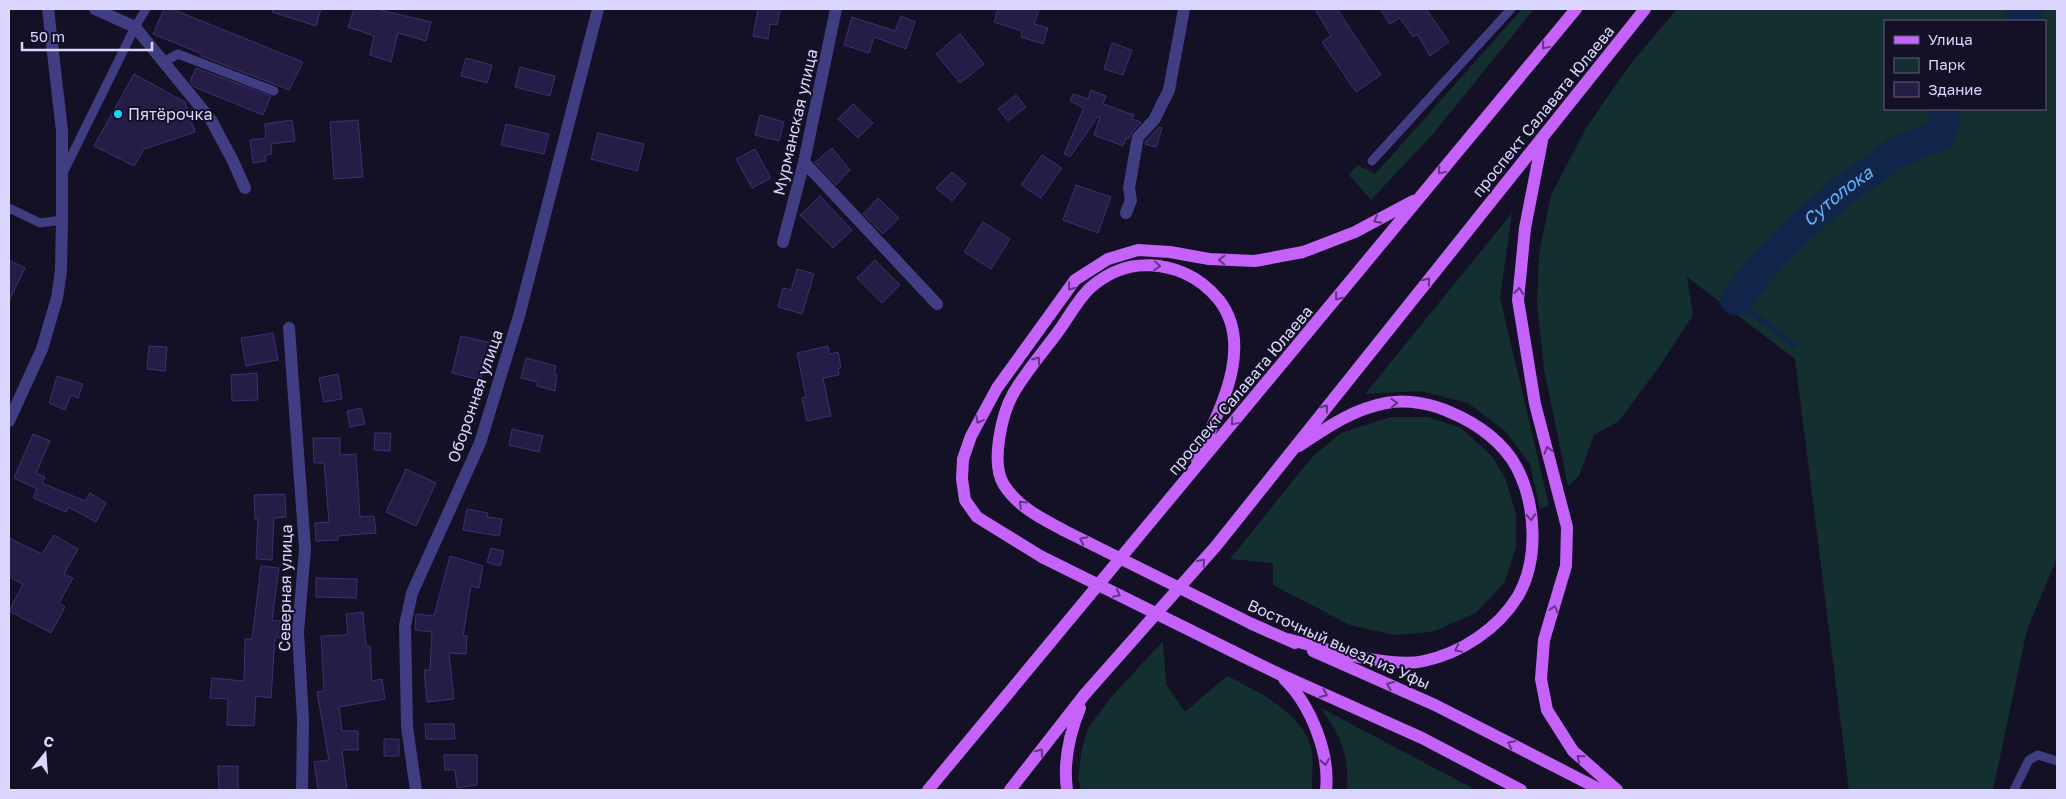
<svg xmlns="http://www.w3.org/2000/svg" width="2066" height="799" viewBox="0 0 2066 799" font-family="'Golos Text',sans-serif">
  <rect width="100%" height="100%" fill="#141025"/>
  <path fill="#132f2f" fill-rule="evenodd" d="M1522,9h12l-101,125 -62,66 -22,-25 8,-10 18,9z
    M1677,9h380v549l-30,72 -34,160h-144l-54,-431 -108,-82 6,38 -34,52 -40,54 -25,14 -15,41 -11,10 -24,-117 -7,-66 2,-50 12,-58 35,-67 43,-62zM2045,21v88h-160v-88z
    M1512,213l-12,85 49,207 -9,4 -10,-45 -24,-32 -38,-29 -48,-12 -55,3z
    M1391,417h37l33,11 31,28 14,24 10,34v33l-11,35 -29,31 -44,19 -38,3 -44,-10 -77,-40v-22l-43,-4 83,-103 28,-23z
    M1163,641l3,43 19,28 42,-36c29,14 75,37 84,71 3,13 1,30 1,43h-231l-3,-12 4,-29 6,-21 25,-33z
    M1321,708l155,82h-129c2,-36 -6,-53 -26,-82z"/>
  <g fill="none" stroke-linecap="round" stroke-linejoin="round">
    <path stroke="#102549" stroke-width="5" d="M1736,300l59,46"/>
    <g stroke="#102549" stroke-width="31">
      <path d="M2019,21l8,-12"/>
      <path id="s1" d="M1736,300l25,-32 29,-31 51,-45 56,-40 43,-17 5,-20 -2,-6"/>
    </g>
  </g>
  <path fill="#261d46" stroke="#3e3070" d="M164,9h8l131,53 -14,28 -88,-34 1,-2 -49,-20z
    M273,9h48l-5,17 -44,-14z
    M354,9h22l55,13 -5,19 -28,-8 -7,29 -21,-7 4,-19 -26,-9z
    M758,9h22l-3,16 -7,-1 -2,15 -15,-3z
    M998,9h41l-5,15 14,4 -5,16 -22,-7 1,-6 -28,-9z
    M1315,9h22l44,66 -25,17 -34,-50 9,-6z
    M1380,9h46l23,33 -19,14 -13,-22 -4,3 -13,-19 -10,6z
    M901,16l14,6 -9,27 -32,-12 -5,16 -25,-8 8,-28 43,14z
    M960,34l24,30 -24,19 -24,-29z
    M1112,43l20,7 -9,25 -19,-6z
    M466,58l26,7 -5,18 -26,-7z
    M520,67l35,9 -5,20 -35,-9z
    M196,68l75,28 -8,19 -69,-28 -4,-5z
    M134,74l51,28 10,30 -51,17 -10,17 -40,-20z
    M1091,90l15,6 -3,8 31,11 -2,4 9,3 -9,10 -3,7 -3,-1 -3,8 -29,-11 6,-18 -2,-1 -28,41 -6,-3 20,-46 -14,-7 3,-7 15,5z
    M1016,95l10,12 -18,14 -10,-12z
    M853,104l20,19 -15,15 -20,-19z
    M760,115l24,7 -5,19 -24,-6z
    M292,120l3,21 -24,3 1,10 -7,1 1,6 -13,2 -3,-23 16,-2 -1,-14z
    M358,120l5,57 -29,2 -4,-57z
    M506,124l43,10 -5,20 -43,-9z
    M1159,127l3,1 -6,19 -11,-3 1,-3z
    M598,133l46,11 -7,27 -46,-12z
    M832,148l18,22 -14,15 -21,-23z
    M755,149l16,29 -19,10 -16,-29z
    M1042,155l20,13 -21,30 -20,-13z
    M952,172l14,12 -14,17 -16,-13z
    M1076,185l35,12 -13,36 -35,-13z
    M820,196l32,34 -19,18 -33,-33z
    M878,198l21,20 -16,16 -20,-20z
    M983,222l27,17 -19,30 -27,-17z
    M9,260l16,8 -16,33z
    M875,260l25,25 -18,18 -25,-25z
    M797,269l17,5 -12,40 -24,-7 5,-19 8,2z
    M273,333l5,27 -32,6 -5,-28z
    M461,336l30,7 -10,37 -29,-7z
    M149,346l18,1 -2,24 -18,-2z
    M828,346l1,8 9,-2 3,16 -3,1 1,6 -16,3 8,38 -24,5 -5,-23 4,-1 -9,-44z
    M526,358l30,8 -2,8 3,1 -2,16 -18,-5 1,-4 -17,-4z
    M257,373l1,27 -26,1 -1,-26z
    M338,374l4,25 -18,3 -5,-24z
    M57,376l26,8 -5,14 -7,-3 -6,15 -16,-7z
    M361,408l4,16 -15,3 -3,-16z
    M512,429l31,7 -4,16 -30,-7z
    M375,433h16l-1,18 -16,-1z
    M33,434l17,7 -14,32 9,4 -3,6 43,18 5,-8 16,10 -10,19 -28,-15 -2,5 -33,-14 4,-9 -23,-11z
    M313,438h27v17l16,-1 4,63 14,-1 2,17 -38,3v4l-22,1 -1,-18 14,-1 -5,-59h-10z
    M406,469l30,14 -20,43 -30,-14z
    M285,494l1,23 -12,1 -2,42 -16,-1 2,-40h-3l-1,-24z
    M467,509l21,4 -1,4 15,2 -3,17 -36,-6z
    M54,535l24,14 -14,25 9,4 -14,25 6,4 -14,26 -42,-22 14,-27 -14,-7v-39l33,16z
    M491,548l13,3 -4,15 -13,-4z
    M450,556l33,10 -4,22 -8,-2 -8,50h4l-1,18 -17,-1 5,46 -27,3 -3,-32h6l2,-38 -17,-2 1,-16 18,2z
    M261,566l18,2 -7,52 15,2 -1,16 -11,-1 -4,61 -15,-2 -2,30 -27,-1 1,-26 -18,-1 2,-20 32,3 1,-42h7z
    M316,578l41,1 -1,19 -40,-1z
    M363,612l3,34h4l2,35 10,-2 3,20 -46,8 3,24h16v19h-16l5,40h-29l-4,-28 15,-2 -12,-68 7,-1 -3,-55 27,-1 -2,-21z
    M425,724h29l1,15h-29z
    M384,739h15v17h-15z
    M444,755h33v30l-20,3 -2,-18h-10z
    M218,766h20v24h-19z"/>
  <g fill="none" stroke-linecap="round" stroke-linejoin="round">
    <path stroke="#413d82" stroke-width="9" d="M164,62l14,-8 96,37
      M1372,161l139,-152
      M64,171l71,-144 11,-18
      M9,208l31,15 22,-3
      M2014,790l15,-30 9,-5 19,6"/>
    <path stroke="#413d82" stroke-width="12" d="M95,9l40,18 76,93 21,39 13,29
      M804,162l133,142
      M1126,213l5,-13 -2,-12 9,-51 16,-17 15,-30 15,-81
      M783,242l21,-80 32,-153
      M289,328l16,221 -7,83 5,88 -1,70
      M416,790l-9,-63 -2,-102 7,-32 68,-150 39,-127 79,-307"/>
    <path stroke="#413d82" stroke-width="12" d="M9,421l33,-72 15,-51 4,-27 1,-51v-89l-14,-122"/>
    <path stroke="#c462f9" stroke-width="12" d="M1542,141l-17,87 -7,72 17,104 32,123 -1,39 -22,74 -3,39 6,31 26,41 44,39
      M1063,530c-22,-12 -45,-23 -59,-45 -14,-22 -2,-71 9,-91 13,-23 32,-44 47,-65 9,-13 18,-29 29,-40 7,-7 20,-15 28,-18 21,-9 46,-7 67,2 14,6 25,15 35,27 37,48 -2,114 -22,160
      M1042,557l-65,-40 -12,-17 -3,-21 1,-20 8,-23 26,-48 78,-108 33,-21 30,-9 32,2 39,7 46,2 48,-9 52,-20 58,-31
      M1252,624l43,19
      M1287,639c36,9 103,30 137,22 37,-8 74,-32 94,-65 21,-36 18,-91 -1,-128 -13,-25 -39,-44 -65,-55 -19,-9 -44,-14 -66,-10 -33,6 -60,25 -87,43
      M1232,651l47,23 143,64 99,52
      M1313,651l122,54 166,85
      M1284,679c27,26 46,75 42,111
      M928,790l648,-781
      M1010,790l75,-96 131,-148 429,-537
      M1067,790c-4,-29 2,-55 13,-82"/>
    <path stroke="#c462f9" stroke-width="12" d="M1063,530l189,94
      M1042,557l190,94"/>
  </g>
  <defs><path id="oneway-chevron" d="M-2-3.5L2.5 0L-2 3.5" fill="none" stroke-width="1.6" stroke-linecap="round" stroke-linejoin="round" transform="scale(1.25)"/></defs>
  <g stroke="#633584">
    <use href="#oneway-chevron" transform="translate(1545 46) rotate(130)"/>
    <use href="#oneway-chevron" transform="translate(1441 171) rotate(130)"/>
    <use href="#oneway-chevron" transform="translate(1377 220) rotate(152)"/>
    <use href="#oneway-chevron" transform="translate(1222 260) rotate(-178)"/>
    <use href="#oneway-chevron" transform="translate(1157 266) rotate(6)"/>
    <use href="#oneway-chevron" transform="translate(1427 281) rotate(-51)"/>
    <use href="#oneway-chevron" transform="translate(1071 287) rotate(128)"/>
    <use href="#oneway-chevron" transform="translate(1519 291) rotate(-84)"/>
    <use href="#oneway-chevron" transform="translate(1338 297) rotate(129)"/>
    <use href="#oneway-chevron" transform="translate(1037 360) rotate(-54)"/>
    <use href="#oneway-chevron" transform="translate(1394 403) rotate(-2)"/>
    <use href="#oneway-chevron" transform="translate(1325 408) rotate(-51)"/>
    <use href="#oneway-chevron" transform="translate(979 420) rotate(118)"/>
    <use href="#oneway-chevron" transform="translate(1234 422) rotate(130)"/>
    <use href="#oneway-chevron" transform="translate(1548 450) rotate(-105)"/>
    <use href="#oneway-chevron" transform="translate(1022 504) rotate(-136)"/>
    <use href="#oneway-chevron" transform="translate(1531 517) rotate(85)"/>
    <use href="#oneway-chevron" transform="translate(1083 540) rotate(-154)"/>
    <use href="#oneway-chevron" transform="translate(1202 562) rotate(-48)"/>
    <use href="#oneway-chevron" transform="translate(1117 594) rotate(26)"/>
    <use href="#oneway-chevron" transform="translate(1554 609) rotate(-74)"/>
    <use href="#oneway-chevron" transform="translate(1458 649) rotate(153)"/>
    <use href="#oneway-chevron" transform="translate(1390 685) rotate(-156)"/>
    <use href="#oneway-chevron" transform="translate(1324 694) rotate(24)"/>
    <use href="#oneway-chevron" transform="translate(1511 744) rotate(-153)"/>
    <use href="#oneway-chevron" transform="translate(1040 752) rotate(-52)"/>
    <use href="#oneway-chevron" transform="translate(1580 758) rotate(-140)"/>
    <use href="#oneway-chevron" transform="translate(1325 762) rotate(80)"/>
  </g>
  <circle fill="#0ad8f5" stroke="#141025" stroke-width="2" cx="118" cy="114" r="5"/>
  <g text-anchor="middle" stroke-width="4" stroke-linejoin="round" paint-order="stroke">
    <g font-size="16" fill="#dbd6fd" stroke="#141025">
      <text transform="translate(1543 111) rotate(-51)" y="6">проспект Салавата Юлаева</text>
      <text transform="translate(795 122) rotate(-77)" y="6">Мурманская улица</text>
      <text transform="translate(1240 390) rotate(-50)" y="6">проспект Салавата Юлаева</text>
      <text transform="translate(475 396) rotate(-71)" y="6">Оборонная улица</text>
      <text transform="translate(285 588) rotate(-89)" y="6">Северная улица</text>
      <text transform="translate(1339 644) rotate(24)" y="6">Восточный выезд из Уфы</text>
    </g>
    <g font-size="16" fill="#dbd6fd" stroke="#141025" text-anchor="start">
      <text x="128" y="120">Пятёрочка</text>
    </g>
    <g font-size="18" font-style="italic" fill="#68b3f9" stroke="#141025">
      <text dy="6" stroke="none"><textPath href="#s1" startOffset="146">Сутолока</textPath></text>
    </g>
  </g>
  <rect width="2066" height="799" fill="none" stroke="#dbd6fd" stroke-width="20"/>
  <rect x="1884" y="20" width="162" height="90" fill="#141025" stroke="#645f7b"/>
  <rect x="1894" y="36" width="25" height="8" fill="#c462f9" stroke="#645f7b"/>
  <text x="1928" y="45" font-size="15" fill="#dbd6fd">Улица</text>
  <rect x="1894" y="58" width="25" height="15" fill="#132f2f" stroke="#645f7b"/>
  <text x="1928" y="70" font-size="15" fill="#dbd6fd">Парк</text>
  <rect x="1894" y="82" width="25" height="15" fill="#261d46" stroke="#645f7b"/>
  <text x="1928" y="95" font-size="15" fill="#dbd6fd">Здание</text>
  <g transform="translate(45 754) rotate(17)" stroke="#141025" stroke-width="4" paint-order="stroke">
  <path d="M0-4L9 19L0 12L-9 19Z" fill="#dbd6fd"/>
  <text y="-8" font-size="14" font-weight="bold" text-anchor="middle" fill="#dbd6fd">С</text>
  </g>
  <path d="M22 42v8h130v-8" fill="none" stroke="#dbd6fd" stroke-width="2.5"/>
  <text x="30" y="42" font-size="15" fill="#dbd6fd" stroke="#141025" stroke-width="4" paint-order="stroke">50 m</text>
</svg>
